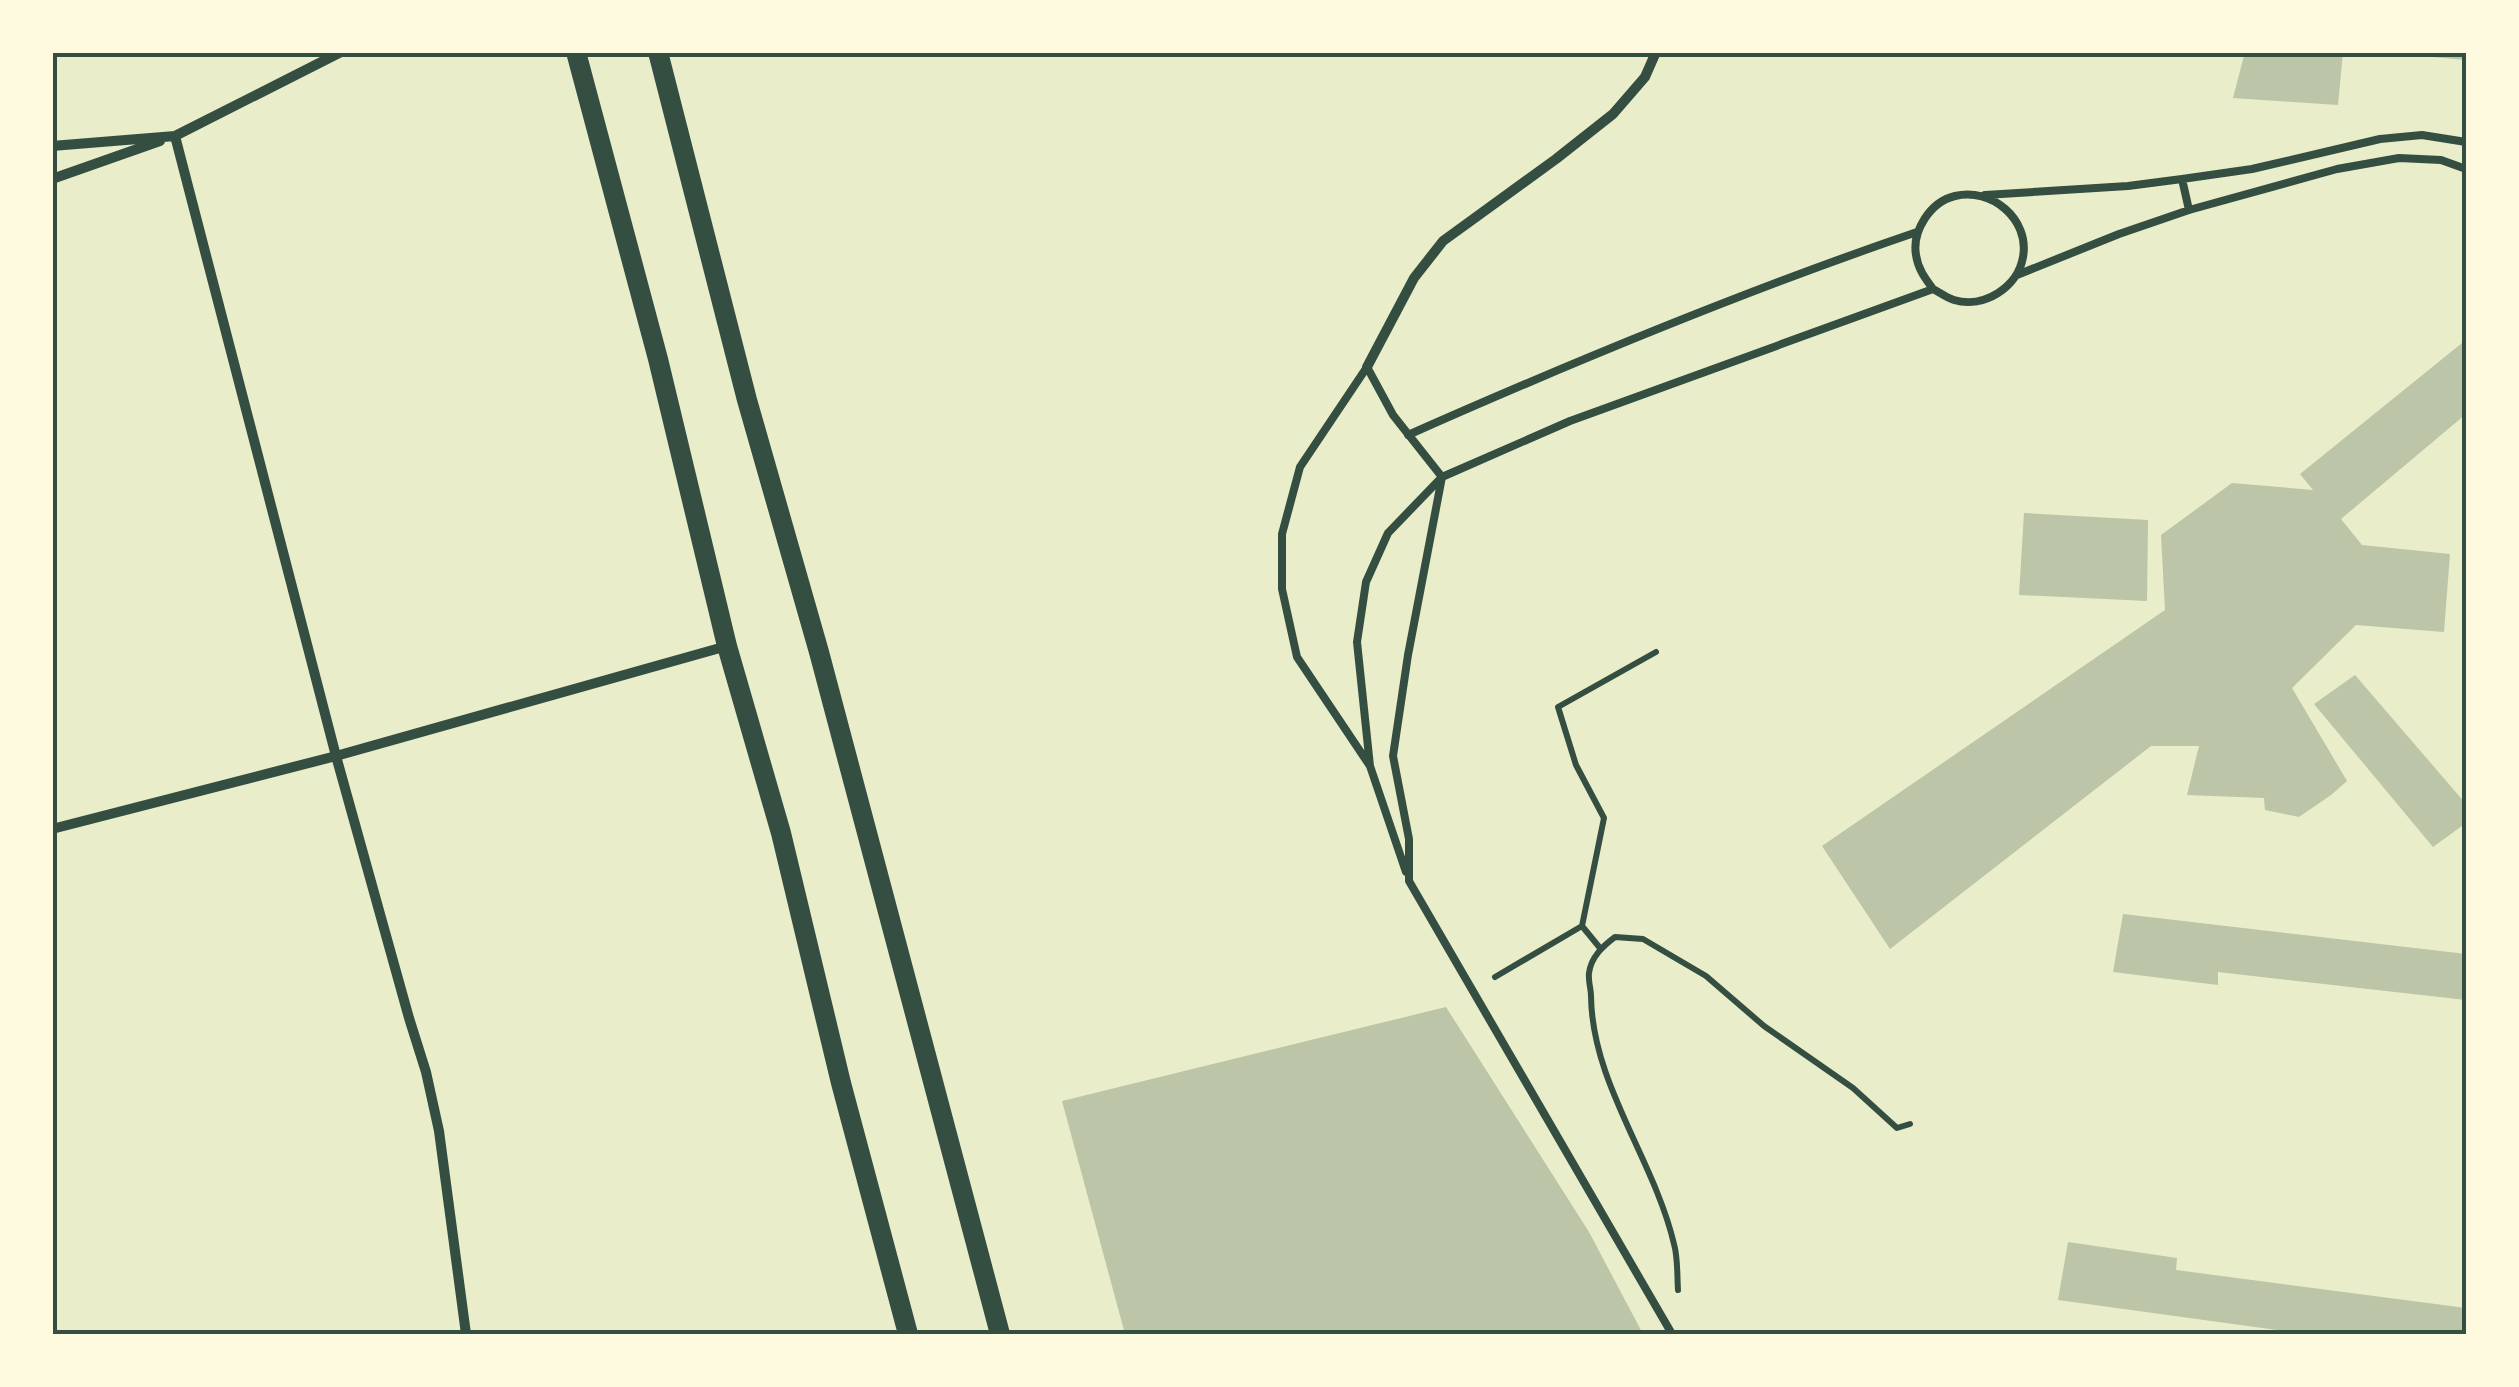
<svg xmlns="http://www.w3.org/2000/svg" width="2519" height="1387" viewBox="0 0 2519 1387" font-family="'Public Sans',sans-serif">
  <rect width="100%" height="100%" fill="#e9edc9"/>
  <path fill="#bcc5a7" d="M2245,52h98l-5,53 -105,-7z
    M2410,52h56v8l-56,-5z
    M2462,343l4,6v65l-125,105 21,26 88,9 -6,78 -88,-7 -64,63 55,93 -16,14 -32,22 -34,-7 -1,-12 -77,-3 12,-49h-48l-261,203 -68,-103 343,-236 -4,-75 71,-52 81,7 -13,-16z
    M2024,513l124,7 -1,81 -128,-6z
    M2355,675l111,129v19l-33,24 -119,-143z
    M2123,914l343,40v46l-248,-28v13l-105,-13z
    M1446,1007l143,225 54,102h-518l-63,-233z
    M2068,1242l109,16 -1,12 290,38v26h-159l-249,-34z"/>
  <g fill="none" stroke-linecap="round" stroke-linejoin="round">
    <path stroke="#344e41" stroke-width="6" d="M1582,926l18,22
      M1495,977l87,-51 22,-108 -28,-53 -18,-58 98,-55
      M1678,1290c-1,-15 0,-32 -4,-46 -20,-85 -82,-160 -83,-248 0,-7 -3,-15 -2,-23 2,-16 14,-27 26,-36l28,2 63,37 58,50 89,62 44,40 13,-4"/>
    <path stroke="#344e41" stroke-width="8" d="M2182,179l70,-10 128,-30 42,-4 44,7
      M1985,195l143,-9 54,-7 7,31
      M2017,275l102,-41 70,-24 148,-41 62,-11 42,2 25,9
      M1408,435c167,-74 336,-144 509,-203
      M1442,477l-34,178 -15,101 16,83v42l263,453
      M1370,766l-13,-124 9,-60 22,-49 54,-56 128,-56 363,-132c6,3 14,9 21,11 30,9 64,-13 69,-43 7,-38 -32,-70 -68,-61 -25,6 -43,35 -39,59 2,14 9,23 17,34
      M1406,872l-36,-106 -73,-109 -15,-68v-55l18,-67 67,-100 26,48 49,62"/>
    <path stroke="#344e41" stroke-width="10" d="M175,136l161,620 73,262 17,54 13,59 27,203
      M52,146l123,-10 166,-84
      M52,179l108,-38
      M1367,367l47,-89 29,-37 113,-82 57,-45 32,-37 11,-25
      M52,829l284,-73 391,-110"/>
    <path stroke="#344e41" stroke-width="20" d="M576,52l82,307 69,287 54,187 60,250 67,251
      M658,52l89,348 72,252 181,682"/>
  </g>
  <rect width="2519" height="1387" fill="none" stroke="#fefae0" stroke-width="110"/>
  <rect x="55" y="55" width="2409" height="1277" fill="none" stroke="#344e41" stroke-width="4"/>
</svg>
